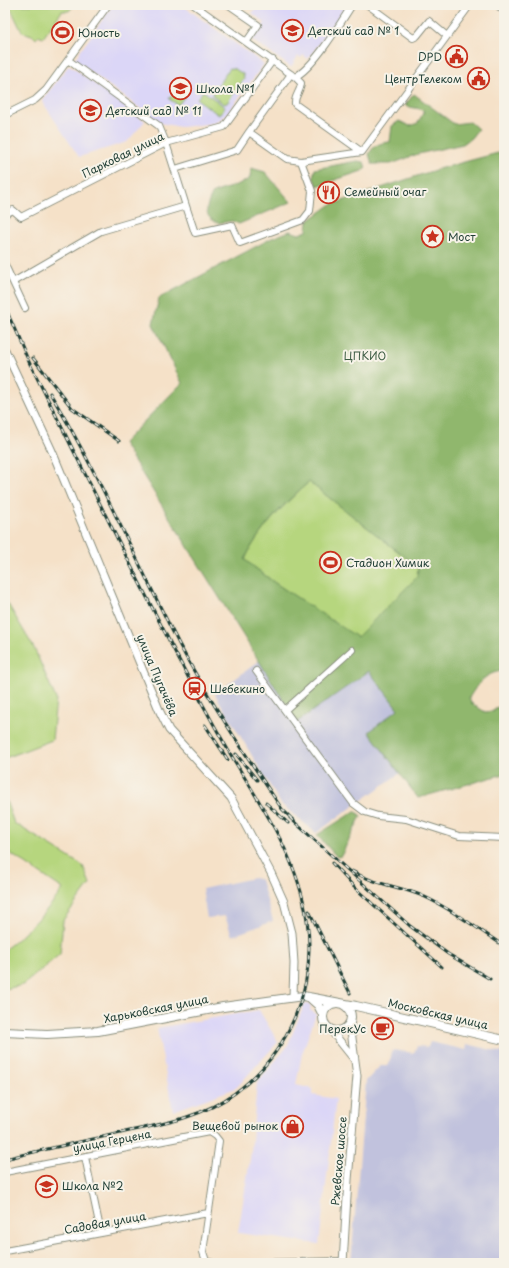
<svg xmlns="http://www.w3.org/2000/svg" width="509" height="1268" viewBox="0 0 509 1268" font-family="'Playpen Sans',sans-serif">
  <rect width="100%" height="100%" fill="#f7f3e8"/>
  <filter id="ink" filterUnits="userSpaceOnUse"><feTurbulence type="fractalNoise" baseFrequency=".025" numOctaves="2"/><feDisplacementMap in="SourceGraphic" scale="8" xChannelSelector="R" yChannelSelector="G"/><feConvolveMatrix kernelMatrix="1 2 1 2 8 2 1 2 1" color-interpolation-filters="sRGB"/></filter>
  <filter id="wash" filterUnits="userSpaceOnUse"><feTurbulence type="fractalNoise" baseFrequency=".012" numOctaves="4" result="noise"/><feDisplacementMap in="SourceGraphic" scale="16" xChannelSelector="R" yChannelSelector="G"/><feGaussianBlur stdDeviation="0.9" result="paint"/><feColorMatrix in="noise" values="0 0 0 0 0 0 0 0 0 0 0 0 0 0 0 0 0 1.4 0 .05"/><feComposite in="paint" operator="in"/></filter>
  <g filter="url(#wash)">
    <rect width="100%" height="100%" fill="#f5e1c8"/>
    <path fill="#dbd6f7" d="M113,5h69l82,59 -38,51 -11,8 -34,4 -21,-4 -86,-63z
      M258,5h89l-39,54 -5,-4 -2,3 -3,-2 -7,11 -39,-27 13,-17 -13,-10z
      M69,65l76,56 -18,21 -48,15 -37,-56z
      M305,1003l6,3 -1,4 6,4 -14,40 -6,31 17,4v6l23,4 -17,145 -81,-11 13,-80 6,-70 30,-36z
      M259,1010l19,32 -42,46 -63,23 -16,-83z"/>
    <path fill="#c1c2dd" d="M259,661l38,61 72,-51 29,38 -29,23 31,41 -84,60 -35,-29 -66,-110z
      M254,878l7,2 12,41 -41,15 -7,-20 -18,2 -5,-29z
      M430,1042l36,8 1,-6 37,9v210h-153l15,-182 14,-15h8l5,-16 21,3 3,-7 11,1z"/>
    <path fill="#b6d67e" stroke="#6a8a59" d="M9,5h65l-5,6h-7l-19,27 -5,-2 -2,3 -4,-4 -10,-3z
      M230,68l5,1 8,5 1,5 -17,24 -3,1 -11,-8v-4z
      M181,84l8,7 -11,14 -9,-6z
      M203,91l22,16 -6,8 -22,-16z
      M309,482l109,85v10l-61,61 -82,-55 -30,-23c9,-25 44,-61 64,-78z
      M5,599l29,49 22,51 -4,41 -47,18z
      M5,798l9,25 69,43 7,18 -27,36 -3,34 -37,31 -18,4v-40c23,-17 41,-37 58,-60l-58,-39z"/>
    <path fill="#90b76d" stroke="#587a50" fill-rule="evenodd" d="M414,94l40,30 16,-2 8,7 -7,9 -8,6 -45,10 -27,10h-19l-3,-10c5,-9 10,-11 21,-12l2,-16 7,-5 11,5 8,-3 6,-12c-6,-4 -12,-2 -19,-6z
      M498,153l6,1v517c-18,1 -26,12 -35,27l2,5 14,9 8,-1 11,-9v72l-86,24 -49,-66 29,-23 -29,-38 -72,51 -174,-279 59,-60 -29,-59 6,-26 113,-60 18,-7 9,3 8,-3 1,-10 22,-16 108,-36zM309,482l109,85 -1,10 -60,60 -82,-54 -30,-23c9,-25 43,-61 64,-78z
      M357,161l7,1 2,6 -4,3 -45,15 -4,-9 2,-8z
      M251,168l14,4 26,30 -52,22 -7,-3 -14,2c-16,-7 -12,-17 -5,-30 8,-3 32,-10 37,-15z
      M355,811l6,5 -20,40 -4,1 -20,-22z"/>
  </g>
  <g filter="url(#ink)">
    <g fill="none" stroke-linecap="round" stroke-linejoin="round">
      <defs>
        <path id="minor" d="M194,5l101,72 6,6c0,8 -7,13 -6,21l67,48
          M229,5l29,20 -11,16
          M368,5l45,33 4,-2 12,-15 18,15
          M68,60l91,66 7,17 20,63
          M291,74l-42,58 38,27 14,2 61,-9 108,-147
          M295,77c20,-11 44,-52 57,-72
          M5,115l30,-15 11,-10 62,-85
          M175,169l62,-19 12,-18
          M5,214l8,-4 8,7 145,-74 58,-16 49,-67
          M5,265l20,43
          M13,282l88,-51 85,-25 9,27 37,-8 8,18 63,-23 7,-9 2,-20 -11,-30
          M256,671l97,132 12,9 13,4 28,3 53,17 45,2
          M285,710l67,-60
          M85,1157l16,76
          M5,1172l204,-40 6,4 4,5 -16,111 3,9 7,2
          M5,1251l203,-38
          M253,1263l90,-2"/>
        <path id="tertiary" d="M498,5l6,5
          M5,350l47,101 108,261 9,18 62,68 40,75 13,29 8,31 2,30 -1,33
          M330,1029l24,30
          M343,1263l5,-83 9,-104 -7,-53"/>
        <path id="secondary" d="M309,997l9,8 5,10
          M323 1017a14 14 0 1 1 28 0a14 14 0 1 1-28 0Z
          M5,1032l42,2 51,-3 125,-24 80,-11 53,10 148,34"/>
      </defs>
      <use href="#minor" stroke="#8a8f7e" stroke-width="8"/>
      <use href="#tertiary" stroke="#8a8f7e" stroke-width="9"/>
      <use href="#secondary" stroke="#8a8f7e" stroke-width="10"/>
      <use href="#minor" stroke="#fff" stroke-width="6"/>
      <use href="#tertiary" stroke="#fff" stroke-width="7"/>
      <use href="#secondary" stroke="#fff" stroke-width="8"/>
      <defs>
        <path id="rail" d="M5,307l24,55c58,114 113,230 174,343 12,22 24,44 37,65 29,47 59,94 67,150 10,67 -18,133 -72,173 -32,24 -72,31 -110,39 -40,9 -80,17 -120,27
          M33,358l39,50 47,33
          M50,393c49,81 86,168 129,251 31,58 67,111 103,165l12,12
          M205,725l23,35
          M236,754l21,26
          M266,803l22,20
          M290,818l120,108 38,28 42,25
          M332,863l22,24 88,80
          M352,871c23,14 49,15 73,26 28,13 53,32 79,49
          M309,911l41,82"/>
      </defs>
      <use href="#rail" stroke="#1f3d34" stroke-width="3"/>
      <use href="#rail" stroke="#f7f3e8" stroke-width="1.5" stroke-dasharray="4.5" stroke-linecap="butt"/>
    </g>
  </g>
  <defs>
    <symbol id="school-ring" viewBox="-11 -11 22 22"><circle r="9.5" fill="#f7f3e8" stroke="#c8321e" stroke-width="1.5"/><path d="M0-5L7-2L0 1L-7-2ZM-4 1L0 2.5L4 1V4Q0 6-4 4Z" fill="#c8321e"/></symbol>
    <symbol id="stadium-ring" viewBox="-11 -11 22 22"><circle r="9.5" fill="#f7f3e8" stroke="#c8321e" stroke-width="1.5"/><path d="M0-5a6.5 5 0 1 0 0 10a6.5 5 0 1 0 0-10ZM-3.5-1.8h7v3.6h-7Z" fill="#c8321e"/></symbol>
    <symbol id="civic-ring" viewBox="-11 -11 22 22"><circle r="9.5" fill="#f7f3e8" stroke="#c8321e" stroke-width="1.5"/><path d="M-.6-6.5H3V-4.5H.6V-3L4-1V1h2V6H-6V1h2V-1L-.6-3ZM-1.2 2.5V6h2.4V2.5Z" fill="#c8321e"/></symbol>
    <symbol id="restaurant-ring" viewBox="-11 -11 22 22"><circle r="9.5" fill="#f7f3e8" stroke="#c8321e" stroke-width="1.5"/><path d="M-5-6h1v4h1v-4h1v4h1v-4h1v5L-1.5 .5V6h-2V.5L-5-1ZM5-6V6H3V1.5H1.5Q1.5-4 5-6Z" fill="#c8321e"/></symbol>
    <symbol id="sight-ring" viewBox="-11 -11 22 22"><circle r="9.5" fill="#f7f3e8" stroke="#c8321e" stroke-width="1.5"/><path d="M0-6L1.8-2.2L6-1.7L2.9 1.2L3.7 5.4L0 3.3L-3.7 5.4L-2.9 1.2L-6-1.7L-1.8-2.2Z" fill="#c8321e"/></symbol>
    <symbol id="station-ring" viewBox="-11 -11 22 22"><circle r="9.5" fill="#f7f3e8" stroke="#c8321e" stroke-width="1.5"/><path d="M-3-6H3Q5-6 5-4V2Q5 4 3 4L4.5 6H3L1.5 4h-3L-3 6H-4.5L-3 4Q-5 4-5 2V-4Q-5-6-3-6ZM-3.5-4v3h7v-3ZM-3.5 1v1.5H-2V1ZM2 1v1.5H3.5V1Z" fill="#c8321e"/></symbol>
    <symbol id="cafe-ring" viewBox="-11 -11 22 22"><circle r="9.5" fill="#f7f3e8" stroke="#c8321e" stroke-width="1.5"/><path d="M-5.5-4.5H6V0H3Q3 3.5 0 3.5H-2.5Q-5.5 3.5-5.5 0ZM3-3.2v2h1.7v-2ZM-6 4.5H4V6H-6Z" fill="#c8321e"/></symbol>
    <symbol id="shop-ring" viewBox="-11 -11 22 22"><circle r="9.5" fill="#f7f3e8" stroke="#c8321e" stroke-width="1.5"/><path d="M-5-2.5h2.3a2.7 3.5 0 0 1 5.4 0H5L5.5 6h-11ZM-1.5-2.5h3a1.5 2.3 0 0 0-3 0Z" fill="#c8321e"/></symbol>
  </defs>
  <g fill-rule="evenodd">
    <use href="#school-ring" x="280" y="18" width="25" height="25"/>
    <use href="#stadium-ring" x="50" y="20" width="25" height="25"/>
    <use href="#civic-ring" x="444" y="44" width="25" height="25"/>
    <use href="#civic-ring" x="466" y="66" width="25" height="25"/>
    <use href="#school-ring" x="168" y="76" width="25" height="25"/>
    <use href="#school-ring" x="78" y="98" width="25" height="25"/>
    <use href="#restaurant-ring" x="316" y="180" width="25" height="25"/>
    <use href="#sight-ring" x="420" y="224" width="25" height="25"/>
    <use href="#stadium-ring" x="318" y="550" width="25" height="25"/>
    <use href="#station-ring" x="182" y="676" width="25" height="25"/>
    <use href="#cafe-ring" x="370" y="1016" width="25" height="25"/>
    <use href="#shop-ring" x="280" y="1114" width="25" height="25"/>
    <use href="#school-ring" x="34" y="1174" width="25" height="25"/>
  </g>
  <g text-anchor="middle" stroke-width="4" stroke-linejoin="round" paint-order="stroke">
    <g font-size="11" fill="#1f3d34" stroke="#f7f3e8" text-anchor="start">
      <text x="308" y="35">Детский сад № 1</text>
      <text x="78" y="37">Юность</text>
      <text x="442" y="61" text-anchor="end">DPD</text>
      <text x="462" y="83" text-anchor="end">ЦентрТелеком</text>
      <text x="196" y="93">Школа №1</text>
      <text x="106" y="115">Детский сад № 11</text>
      <text x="344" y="196">Семейный очаг</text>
      <text x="448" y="241">Мост</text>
      <text x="346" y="567">Стадион Химик</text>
      <text x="210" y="693">Шебекино</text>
      <text x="366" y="1033" text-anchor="end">ПерекУс</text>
      <text x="278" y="1130" text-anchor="end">Вещевой рынок</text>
      <text x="62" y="1190">Школа №2</text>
    </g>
    <g font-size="11" fill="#1f3d34" stroke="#f7f3e8">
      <text transform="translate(123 155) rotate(-26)" y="4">Парковая улица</text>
      <text transform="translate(157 675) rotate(67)" y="4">улица Пугачёва</text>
      <text transform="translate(156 1009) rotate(-11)" y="4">Харьковская улица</text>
      <text transform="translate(438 1014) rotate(13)" y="4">Московская улица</text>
      <text transform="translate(112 1141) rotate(-11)" y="4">улица Герцена</text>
      <text transform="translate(339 1161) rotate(-85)" y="4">Ржевское шоссе</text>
      <text transform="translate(105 1223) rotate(-10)" y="4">Садовая улица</text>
    </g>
    <g font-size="11" fill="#3d5c43" stroke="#f7f3e8">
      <text x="365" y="360">ЦПКИО</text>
    </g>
  </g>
  <rect width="509" height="1268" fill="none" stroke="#f7f3e8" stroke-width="20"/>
</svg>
